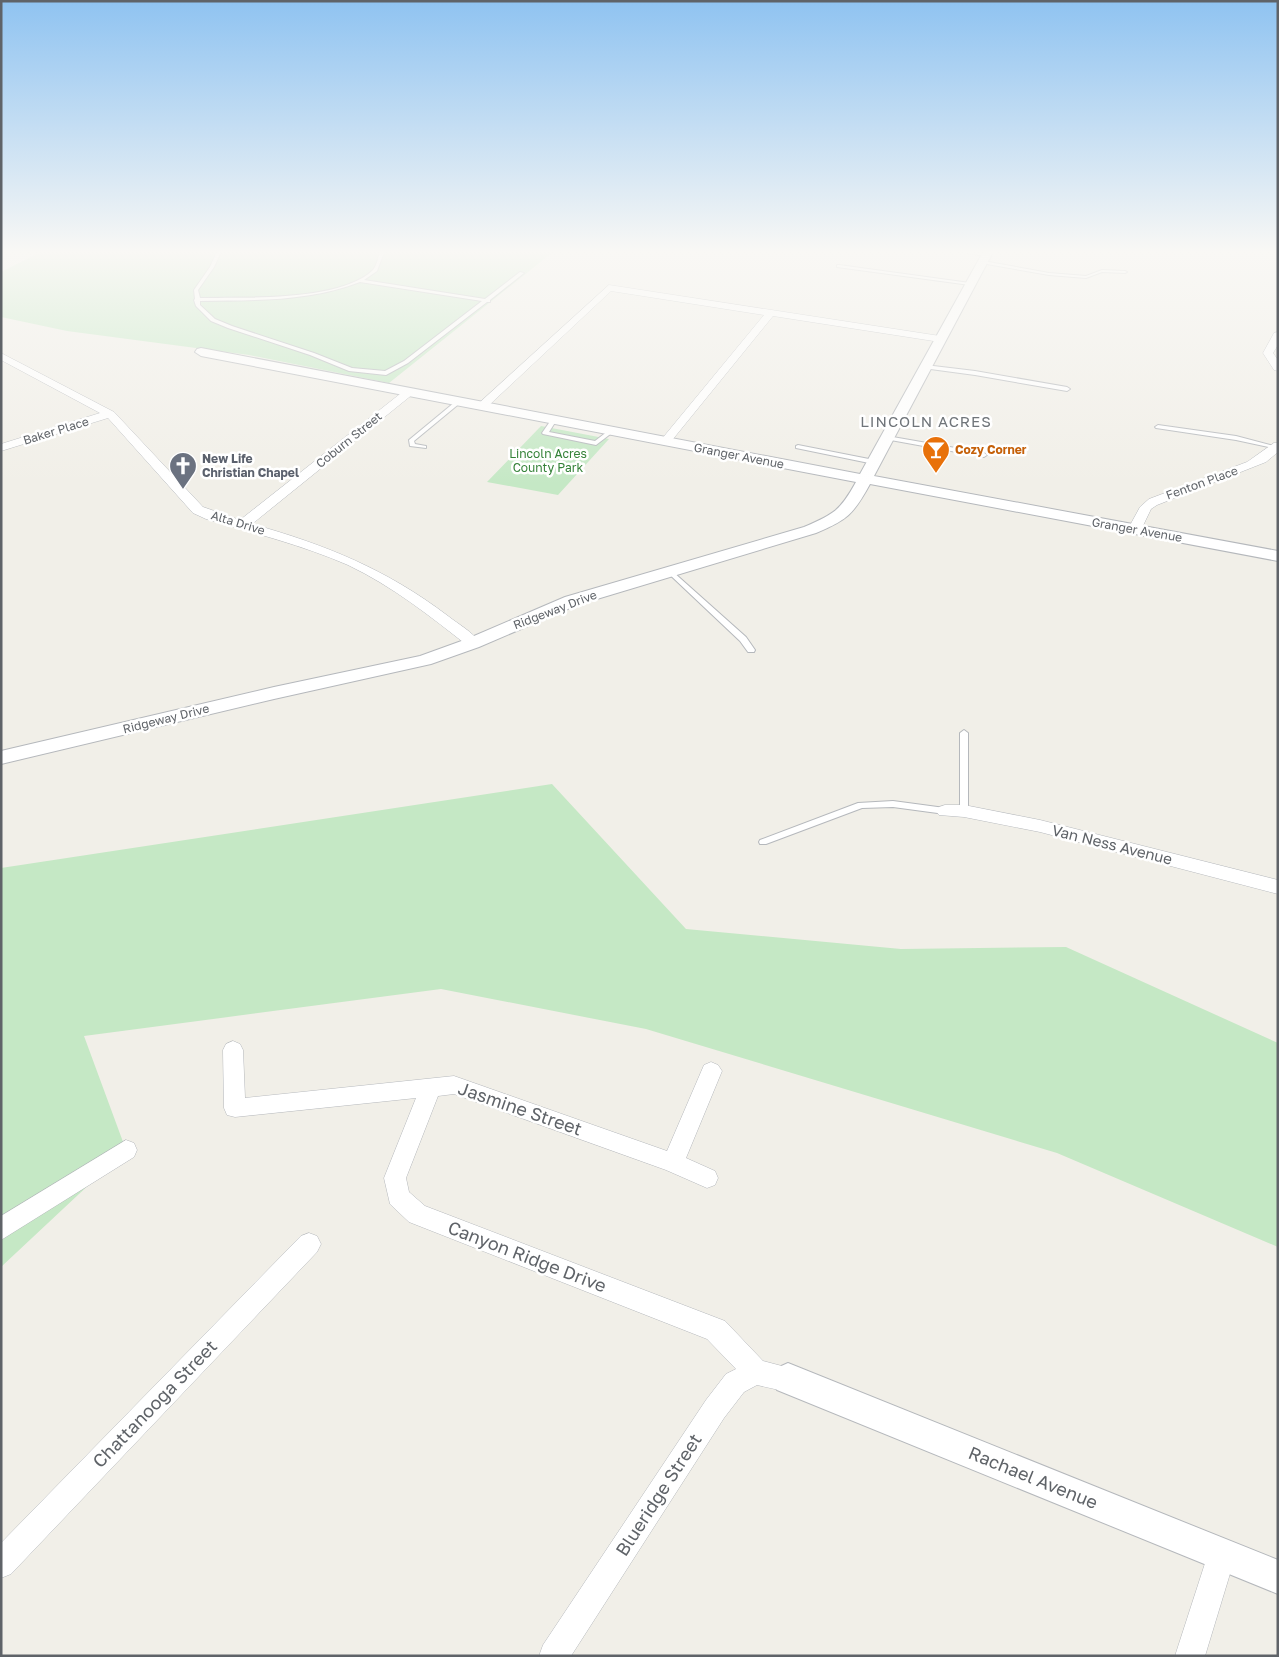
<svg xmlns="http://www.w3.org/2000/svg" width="1279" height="1657" viewBox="0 0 1279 1657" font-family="'Golos Text',sans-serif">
  <rect width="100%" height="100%" fill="#f1efe8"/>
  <path fill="#c5e8c5" d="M41,252h512l-164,131 -140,-28 -182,-24 -66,-14v-45z
    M541,426l68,13 -51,56 -71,-13z
    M552,784l134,145 215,20 165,-2 212,96v204l-221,-94 -411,-124 -205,-40 -357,47 42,114 -125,117v-399z"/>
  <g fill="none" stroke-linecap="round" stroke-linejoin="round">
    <defs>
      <path id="service" d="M217,252h4l-7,15 -16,23 2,8c44,-1 140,4 173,-28 4,-5 5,-12 7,-18h4l-7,19 -13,9 121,19 35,-27 4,1 -34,27v2h-3l-79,61 -22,12 -37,-4 -39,-16 -82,-27 -17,-7 -15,-15 -2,-6 1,-1 -1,-9 16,-23zM360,282l122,19 -78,60 -19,10 -33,-3 -38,-15 -82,-27 -17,-7 -15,-14v-4c54,-1 109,1 160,-19z
        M961,252h11l16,3 -2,1z
        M983,261l66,12 37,3 16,-6 23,1 2,1 -2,1 -23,-1 -16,6 -37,-3 -68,-12z
        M839,265l131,18 2,1 -2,1 -133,-18v-2z
        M925,365l50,6 92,16 3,2 -3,2 -92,-16 -52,-7v-2z
        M455,402l5,1 -46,38 1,3 11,2v2l-16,-2 -1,-6z
        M553,419l3,2 -7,11 46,9 13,-10 5,1 -17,13 -53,-11 -1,-1 9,-13z
        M1158,425l78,11 42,11v2l-42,-9 -80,-12 -1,-1z
        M887,436l97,17 3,2 -3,2 -99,-18 -1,-1z
        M798,445l76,15 3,2 -3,2 -78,-16v-2z
        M670,570l2,1 74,66 9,13 -1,2h-6l-8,-11 -72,-68v-2z
        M964,730l4,3v78l-4,3 -4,-3v-78z
        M893,801l52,7 4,3 -4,3 -52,-7 -31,1 -96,36h-6l-1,-2 1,-2 98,-37z"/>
      <path id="minor" d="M609,285l331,51 5,3 -5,3 -167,-26 -104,128h-8v-4l103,-125 -153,-24 -126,118h-8v-4z
        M1278,332v13l-5,8 5,7v11l-4,-1 -11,-17 11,-20z
        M1,353l113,59 89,95 37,13 165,-130h8v4l-161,130c74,21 134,45 196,92 10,8 25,16 32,27l-2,3h-10c-38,-30 -76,-60 -120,-81 -46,-20 -94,-32 -142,-46l-13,-6 -85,-95 -107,33v-7l99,-31 -99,-53z
        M1274,443h4v9l-12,10 -109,43 -6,4 -11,23 -5,1 -7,-4 12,-22 9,-8 98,-37z
        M945,805h19l76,15 238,60v14l-238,-62 -76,-15 -25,-2 -3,-4 3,-4z
        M233,1041l7,3 3,6 2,48 209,-22 213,75 37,-86 7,-3 7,3 4,6 -36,87 29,13 3,7 -3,7 -8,3 -41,-18 -212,-76 -16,2 -32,82 3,14 16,14 300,115 38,40 34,9 4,9 -4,9 -9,4 -31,-7 -13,7 -20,26 -153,238h-32l4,-11 163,-245 20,-26 10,-5 -29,-30 -298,-117 -19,-18 -6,-26 32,-80 -181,19 -8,-2 -3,-7 -1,-58 3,-6z
        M126,1140l8,3 3,7 -3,7 -133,83v-24z
        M309,1233l8,3 4,8 -4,8 -306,322 -10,4v-35l300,-307z
        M1222,1540l10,4 4,10 -31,102h-30l33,-102 4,-10z"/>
      <path id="tertiary" d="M983,252h10l-119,224 404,75v10l-408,-77c-17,31 -23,36 -54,49l-239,72 -98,42 -48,17 -157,35 -273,65v-13l273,-64 146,-31 47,-17 98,-42 239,-70c30,-13 36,-16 52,-45l-655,-126 -6,-4 2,-3 4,-1 659,126z
        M788,1363l490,197v34l-501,-204 -5,-11 5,-11z"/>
    </defs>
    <use href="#service" stroke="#b5b8bc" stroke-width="2"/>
    <use href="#minor" stroke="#b5b8bc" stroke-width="1"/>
    <use href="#tertiary" stroke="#b5b8bc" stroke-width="2"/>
    <use href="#service" fill="#fff" fill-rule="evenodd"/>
    <use href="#minor" fill="#fff" fill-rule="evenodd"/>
    <use href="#tertiary" fill="#fff" fill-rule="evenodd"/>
  </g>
  <linearGradient id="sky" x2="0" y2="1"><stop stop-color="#8fc3f1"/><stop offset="0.52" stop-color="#f9f8f5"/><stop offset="1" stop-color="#f9f8f5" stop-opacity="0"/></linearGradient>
  <rect width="1279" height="484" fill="url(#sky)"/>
  <defs>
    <symbol id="bar-pin" viewBox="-11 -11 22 30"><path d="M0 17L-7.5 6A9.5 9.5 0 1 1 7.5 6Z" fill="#e8710a" stroke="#fff"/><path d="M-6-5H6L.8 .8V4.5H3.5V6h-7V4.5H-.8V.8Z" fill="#fff"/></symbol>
    <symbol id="church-pin" viewBox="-11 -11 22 30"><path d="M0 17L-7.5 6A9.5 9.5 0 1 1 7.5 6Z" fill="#6b7280" stroke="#fff"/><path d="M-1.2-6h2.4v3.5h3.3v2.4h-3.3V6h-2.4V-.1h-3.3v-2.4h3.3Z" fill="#fff"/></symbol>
  </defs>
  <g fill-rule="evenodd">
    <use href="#bar-pin" x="920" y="434" width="32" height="43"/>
    <use href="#church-pin" x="167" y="450" width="32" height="43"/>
  </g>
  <g text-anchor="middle" stroke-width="5" stroke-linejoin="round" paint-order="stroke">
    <g font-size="12" fill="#5f6368" stroke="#fff">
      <text transform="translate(56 431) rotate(-17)" y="4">Baker Place</text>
      <text transform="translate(349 440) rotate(-39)" y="4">Coburn Street</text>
      <text transform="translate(739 456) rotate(11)" y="4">Granger Avenue</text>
      <text transform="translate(1202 483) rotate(-20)" y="4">Fenton Place</text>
      <text transform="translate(238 523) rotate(17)" y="4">Alta Drive</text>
      <text transform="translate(1137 530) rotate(10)" y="4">Granger Avenue</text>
      <text transform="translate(555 610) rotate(-21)" y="4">Ridgeway Drive</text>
      <text transform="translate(166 719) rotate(-14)" y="4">Ridgeway Drive</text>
    </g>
    <g font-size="12" font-weight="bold" fill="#c56008" stroke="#fff" text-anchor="start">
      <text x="955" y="454">Cozy Corner</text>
    </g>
    <g font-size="12" fill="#348238" stroke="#fff">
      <text x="548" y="458">Lincoln Acres<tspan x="548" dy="14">County Park</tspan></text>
    </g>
    <g font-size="12" font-weight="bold" fill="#5b616d" stroke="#fff" text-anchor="start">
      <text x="202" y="463">New Life<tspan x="202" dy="14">Christian Chapel</tspan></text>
    </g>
    <g font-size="15" letter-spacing="1" fill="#70757a" stroke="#fff">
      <text x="926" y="427">LINCOLN ACRES</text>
    </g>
    <g font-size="15" fill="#5f6368" stroke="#fff">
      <text transform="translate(1112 845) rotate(14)" y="5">Van Ness Avenue</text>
    </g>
    <g font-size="18" fill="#5f6368" stroke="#fff">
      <text transform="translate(520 1109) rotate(19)" y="6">Jasmine Street</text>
      <text transform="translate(527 1257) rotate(21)" y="6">Canyon Ridge Drive</text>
      <text transform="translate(155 1404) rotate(-46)" y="6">Chattanooga Street</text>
      <text transform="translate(1033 1478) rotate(22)" y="6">Rachael Avenue</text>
      <text transform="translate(659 1495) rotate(-57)" y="6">Blueridge Street</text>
    </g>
  </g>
  <rect width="1279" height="1657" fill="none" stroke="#5f6368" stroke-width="5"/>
</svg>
